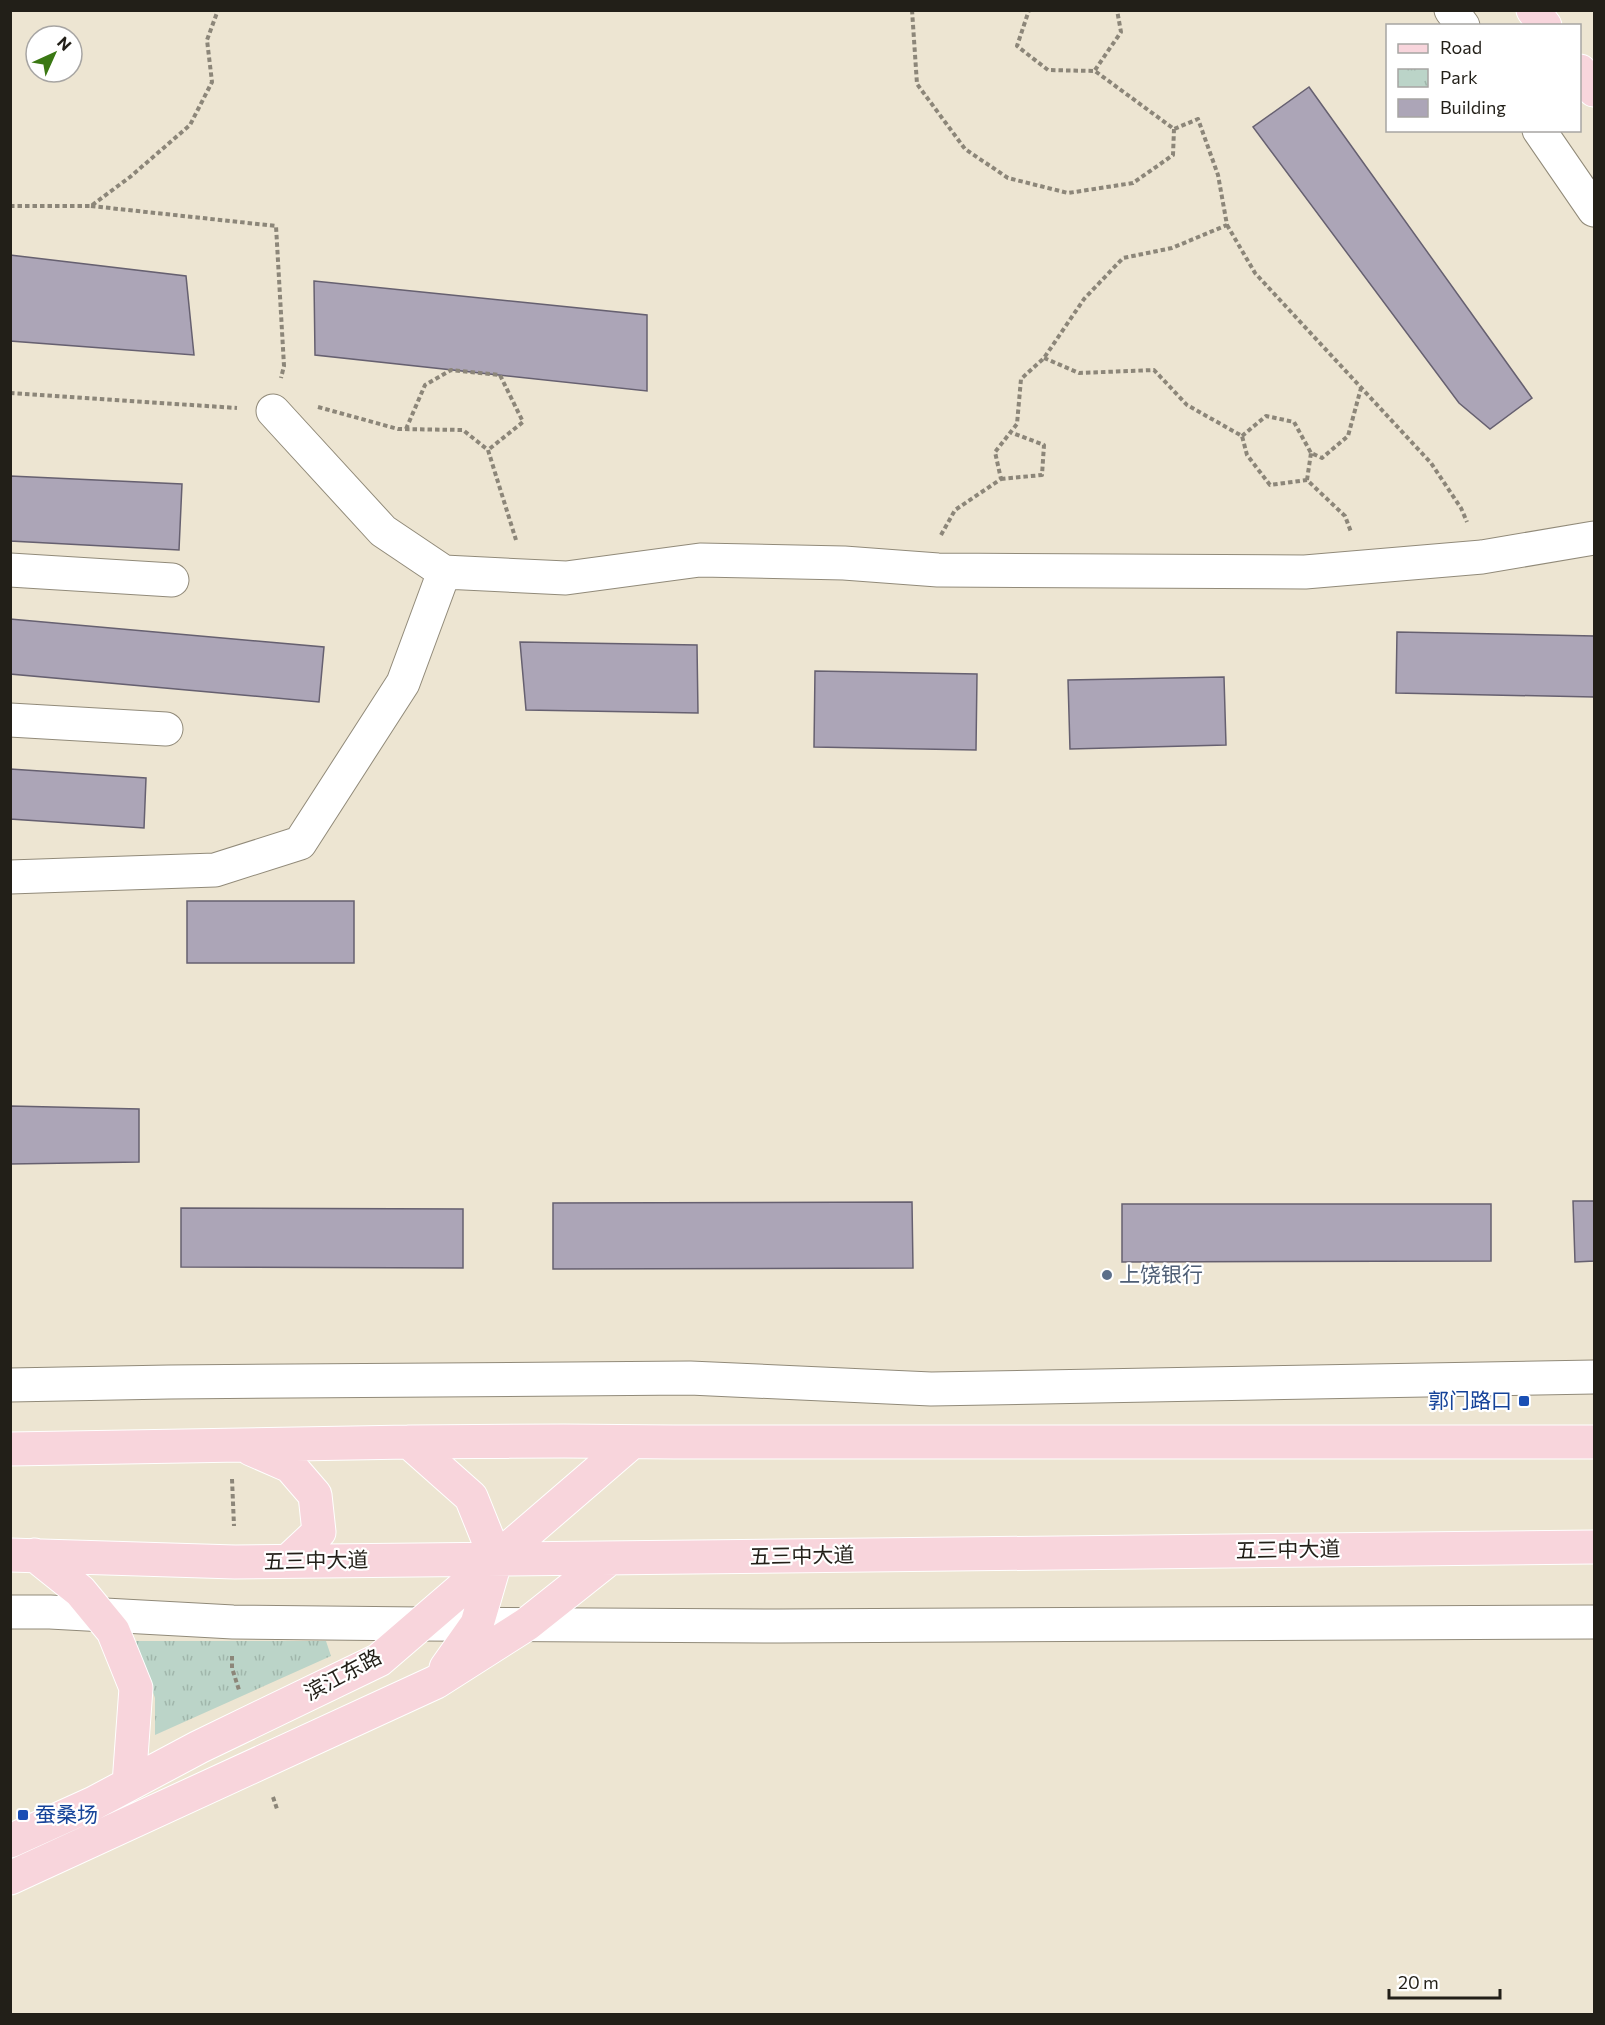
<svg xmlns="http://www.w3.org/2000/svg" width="1605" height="2025" viewBox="0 0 1605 2025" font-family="Commissioner,'Noto Sans SC',sans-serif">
  <defs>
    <pattern id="park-tufts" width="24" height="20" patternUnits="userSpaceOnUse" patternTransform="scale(1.5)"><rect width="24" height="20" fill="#bbd4c8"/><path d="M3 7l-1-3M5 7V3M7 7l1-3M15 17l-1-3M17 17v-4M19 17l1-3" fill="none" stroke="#a0b6ab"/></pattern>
  </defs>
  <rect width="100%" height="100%" fill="#ede5d2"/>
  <path fill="url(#park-tufts)" d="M135,1641h191l5,15 -176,79v-37z"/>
  <path fill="#aca5b7" stroke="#666070" stroke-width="1.5" d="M1309,87l223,311 -42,31 -31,-26 -206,-276z
    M10,255l176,21 8,79 -184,-14z
    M314,281l333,34v76l-332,-36z
    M10,476l172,8 -3,66 -169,-9z
    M10,619l314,28 -5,55 -309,-28z
    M1397,632l197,4v61l-198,-4z
    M520,642l177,3 1,68 -172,-3z
    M815,671l162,3 -1,76 -162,-3z
    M1224,677l2,68 -156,4 -2,-69z
    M10,769l136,9 -2,50 -134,-9z
    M187,901h167v62h-167z
    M10,1106l129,3v53l-129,2z
    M1573,1201h21v60l-19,1z
    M912,1202l1,66 -360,1v-66z
    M1122,1204h369v57l-369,1z
    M181,1208l282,1v59l-282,-1z"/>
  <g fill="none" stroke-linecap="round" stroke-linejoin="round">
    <defs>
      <path id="minor" d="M1451,10l12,16
        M1539,130l55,80
        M273,411l110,120 61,41 122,6 134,-18 144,3 94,7 367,2 177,-15 112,-19
        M10,570l162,10
        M10,720l156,9
        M10,877l205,-7 85,-27 103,-160 41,-111
        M10,1385l159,-3 521,-4 241,11 663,-12
        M10,1612h40l183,10 188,2 358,2 815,-4"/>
      <path id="major" d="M1533,10l12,16
        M1580,71l14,19
        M409,1442l62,55 25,62 -19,65 -31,44
        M10,1449l399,-7 155,-1 110,1h920
        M251,1449l39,17 25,29 4,37 -31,29
        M10,1555l225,7 1359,-15
        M35,1555l45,36 33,40 23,57 -7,96
        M10,1841l84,-38 105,-56 180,-87 253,-218
        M10,1878l426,-196 91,-58 83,-66"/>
    </defs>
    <use href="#minor" stroke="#918a79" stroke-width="35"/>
    <use href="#major" stroke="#fff" stroke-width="35"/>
    <path stroke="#8c8679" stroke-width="4" stroke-dasharray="4.5 3" stroke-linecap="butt" d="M912,10l5,74 48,65 43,29 60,15 65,-10 40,-28 1,-26
      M1095,70l26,-38 -4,-22
      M10,206h81l39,-29 60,-52 22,-43 -5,-42 11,-30
      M91,206l185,20 8,140 -3,12
      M1227,225l28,48 176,190 30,45 6,14
      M1044,358l35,15 75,-3 33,35 55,31 5,19 23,30 37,-5 38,36 6,16
      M10,393l227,15
      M318,407l80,22 65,1 25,20 28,90
      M406,429l19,-44 26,-15 49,5 23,47 -35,28
      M1242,436l24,-20 28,6 17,31 11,5 26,-22 13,-48
      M1001,479l41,-4 2,-30 -34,-13
      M1307,480l4,-27
      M941,535l14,-25 46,-31 -6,-27 22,-28 4,-45 23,-21 40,-59 39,-41 49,-10 55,-23 -9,-50 -20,-56 -24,10 -79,-58 -47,-1 -31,-24 12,-36
      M232,1479l2,47
      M232,1656v12l7,22
      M273,1797l4,12"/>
    <use href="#minor" stroke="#fff" stroke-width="33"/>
    <use href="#major" stroke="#f8d5dc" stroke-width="33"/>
  </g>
  <circle fill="#5c6f8a" stroke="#fff" stroke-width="2" cx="1107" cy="1275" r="6"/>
  <g fill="#1a4fb4" stroke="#fff" stroke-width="2">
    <rect x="1518" y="1395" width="12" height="12" rx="3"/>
    <rect x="17" y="1809" width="12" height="12" rx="3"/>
  </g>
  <g text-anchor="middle" stroke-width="4.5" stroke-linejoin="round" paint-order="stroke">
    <g font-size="21" fill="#4e5e75" stroke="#fff" text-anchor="start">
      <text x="1119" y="1282">上饶银行</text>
    </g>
    <g font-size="21" fill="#164399" stroke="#fff" text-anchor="end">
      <text x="1512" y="1408">郭门路口</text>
      <text x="35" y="1822" text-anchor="start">蚕桑场</text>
    </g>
    <g font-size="21" fill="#221f18" stroke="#fff">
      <text transform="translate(1288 1550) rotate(-1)" y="7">五三中大道</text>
      <text transform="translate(802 1556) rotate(-1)" y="7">五三中大道</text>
      <text transform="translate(316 1561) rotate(-1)" y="7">五三中大道</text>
      <text transform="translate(343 1675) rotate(-28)" y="7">滨江东路</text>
    </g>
  </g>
  <rect width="1605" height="2025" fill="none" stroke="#221f18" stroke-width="24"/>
  <rect x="1386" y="24" width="195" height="108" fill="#ffffff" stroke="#a7a5a3" stroke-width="1.5"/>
  <rect x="1398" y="44" width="30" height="9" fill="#f8d5dc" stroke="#a7a5a3" stroke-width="1.5"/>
  <text x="1440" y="54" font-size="18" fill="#221f18">Road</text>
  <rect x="1398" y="69" width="30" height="18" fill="url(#park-tufts)" stroke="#a7a5a3" stroke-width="1.5"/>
  <text x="1440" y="84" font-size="18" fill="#221f18">Park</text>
  <rect x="1398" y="99" width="30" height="18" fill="#aca5b7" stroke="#a7a5a3" stroke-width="1.5"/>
  <text x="1440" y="114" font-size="18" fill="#221f18">Building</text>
  <g transform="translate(54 54) rotate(45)"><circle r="28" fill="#ffffff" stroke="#a7a5a3" stroke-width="1.5"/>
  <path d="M0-4.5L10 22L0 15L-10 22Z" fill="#3a7813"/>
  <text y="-9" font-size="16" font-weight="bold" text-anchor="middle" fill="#221f18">N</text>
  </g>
  <path d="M1389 1989v9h111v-9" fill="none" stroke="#221f18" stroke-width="3"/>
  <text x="1398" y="1989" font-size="18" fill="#221f18" stroke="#ffffff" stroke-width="4.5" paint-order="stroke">20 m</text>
</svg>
